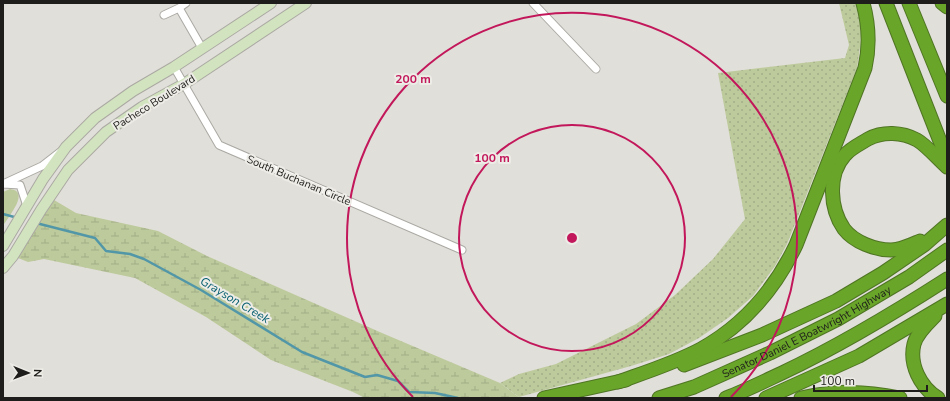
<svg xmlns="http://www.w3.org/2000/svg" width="950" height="401" viewBox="0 0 950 401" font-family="'Nunito Sans',sans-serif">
  <defs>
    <pattern id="grass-dots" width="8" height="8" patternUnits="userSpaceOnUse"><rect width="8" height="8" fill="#bdca9c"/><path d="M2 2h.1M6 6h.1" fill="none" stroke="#a2ad86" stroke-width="1.8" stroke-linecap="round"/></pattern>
    <pattern id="wetland-marsh" width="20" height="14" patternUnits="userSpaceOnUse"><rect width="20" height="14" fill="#bdca9c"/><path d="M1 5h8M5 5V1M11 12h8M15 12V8" fill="none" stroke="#a2ad86"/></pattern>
  </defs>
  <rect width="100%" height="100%" fill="#e1dfd9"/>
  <path fill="url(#grass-dots)" d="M839,3h18l4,20 -1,24 -3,21 -70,176 -12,22 -22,30 -25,22 -29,20 -30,16 -38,12 -112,31 -19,-14 19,-9 37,-10 80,-40 39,-29 38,-36 32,-40 -27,-146 127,-15 4,-13z"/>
  <path fill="url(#wetland-marsh)" d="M49,197l27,16 82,18 49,25 175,77 118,50 20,15h-155l-12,-6 -82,-32 -65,-43 -71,-39 -91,-19 -16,3 -15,-6z"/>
  <path fill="#bdca9c" d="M10,189c21,2 -2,28 -7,37v-34z"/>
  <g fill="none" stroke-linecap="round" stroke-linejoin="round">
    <path stroke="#5197a8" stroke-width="2.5" d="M3,214l15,4
      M36,223l59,15 11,13 24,3 14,5 57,31 101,62 63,25 12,-2 21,6 11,11 26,1 23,5"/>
    <defs>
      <path id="street" d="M533,3l63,66
        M179,8l23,40
        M164,15l15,-7 7,-5
        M174,67l45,78 243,105
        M3,184l39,-18 18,-14
        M3,184l17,1 7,21"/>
      <path id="secondary" d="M3,246l40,-67 23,-32 29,-29 38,-27 41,-24 97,-64
        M3,268l10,-12 28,-46 27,-40 38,-38 36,-25 42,-23 122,-81"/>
      <g id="highway">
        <path d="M886,3l61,156"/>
        <path d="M909,3l38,93"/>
        <path d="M942,3l5,4"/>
        <path d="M920,241c-9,4 -19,9 -29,9 -16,0 -37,-8 -47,-21 -14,-20 -17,-54 1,-74 6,-7 15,-11 23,-16 15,-8 34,-7 49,1 9,5 22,20 30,27"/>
        <path d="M935,316c-8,8 -18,17 -21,28 -5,20 6,43 24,54"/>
        <path d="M684,365l78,-30 74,-34 47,-28 41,-28 23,-20"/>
        <path d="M618,382c28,-10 57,-19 83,-33 43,-24 74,-60 95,-104l69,-177c5,-22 4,-43 -2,-65"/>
        <path d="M544,398l82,-18"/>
        <path id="s1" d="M659,398l35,-11 76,-34 68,-34 71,-42 38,-27"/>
        <path d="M726,398c19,-7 37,-16 56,-25 57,-27 112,-60 165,-94"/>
        <path d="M766,398l93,-42 88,-52"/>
        <path d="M801,398c37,-8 63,-7 99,0"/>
      </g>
    </defs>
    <use href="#street" stroke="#aba9a3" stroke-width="9"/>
    <use href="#secondary" stroke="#aba9a3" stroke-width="12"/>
    <use href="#highway" stroke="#4f7524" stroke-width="15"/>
    <use href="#street" stroke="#fff" stroke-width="7"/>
    <use href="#secondary" stroke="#d2e4bf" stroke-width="10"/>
    <use href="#highway" stroke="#69a529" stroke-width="13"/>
  </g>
  <g fill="none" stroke="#c2185b" stroke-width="2">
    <circle cx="572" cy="238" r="113"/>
    <path d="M413 397A225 225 0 1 1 731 397"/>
  </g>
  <g text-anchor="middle" stroke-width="4" stroke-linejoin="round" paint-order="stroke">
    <g font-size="11" fill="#1e1d1b" stroke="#eeece6">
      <text transform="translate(154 102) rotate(-32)" y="4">Pacheco Boulevard</text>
      <text transform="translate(299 180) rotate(23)" y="4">South Buchanan Circle</text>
      <text dy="4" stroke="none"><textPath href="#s1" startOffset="162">Senator Daniel E Boatwright Highway</textPath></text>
    </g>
    <g font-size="12" font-style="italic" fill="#045e70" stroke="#eeece6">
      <text transform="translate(235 300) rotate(31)" y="4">Grayson Creek</text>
    </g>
  </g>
  <circle cx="572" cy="238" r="6" fill="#c2185b" stroke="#eeece6" stroke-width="2"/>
  <g font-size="12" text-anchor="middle" font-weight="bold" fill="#c2185b" stroke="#eeece6" stroke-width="4" stroke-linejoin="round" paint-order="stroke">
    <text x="413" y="83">200 m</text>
    <text x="492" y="162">100 m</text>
  </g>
  <rect width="950" height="401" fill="none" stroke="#1e1d1b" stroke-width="8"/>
  <g transform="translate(28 373) rotate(91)" stroke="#eeece6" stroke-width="3" paint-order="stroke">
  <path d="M0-3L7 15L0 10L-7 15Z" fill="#1e1d1b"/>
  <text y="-6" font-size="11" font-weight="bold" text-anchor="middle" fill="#1e1d1b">N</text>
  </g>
  <path d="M814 385v6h113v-6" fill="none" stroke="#1e1d1b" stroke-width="2"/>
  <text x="820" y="385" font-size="12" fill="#1e1d1b" stroke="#eeece6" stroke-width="3" paint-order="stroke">100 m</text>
</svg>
